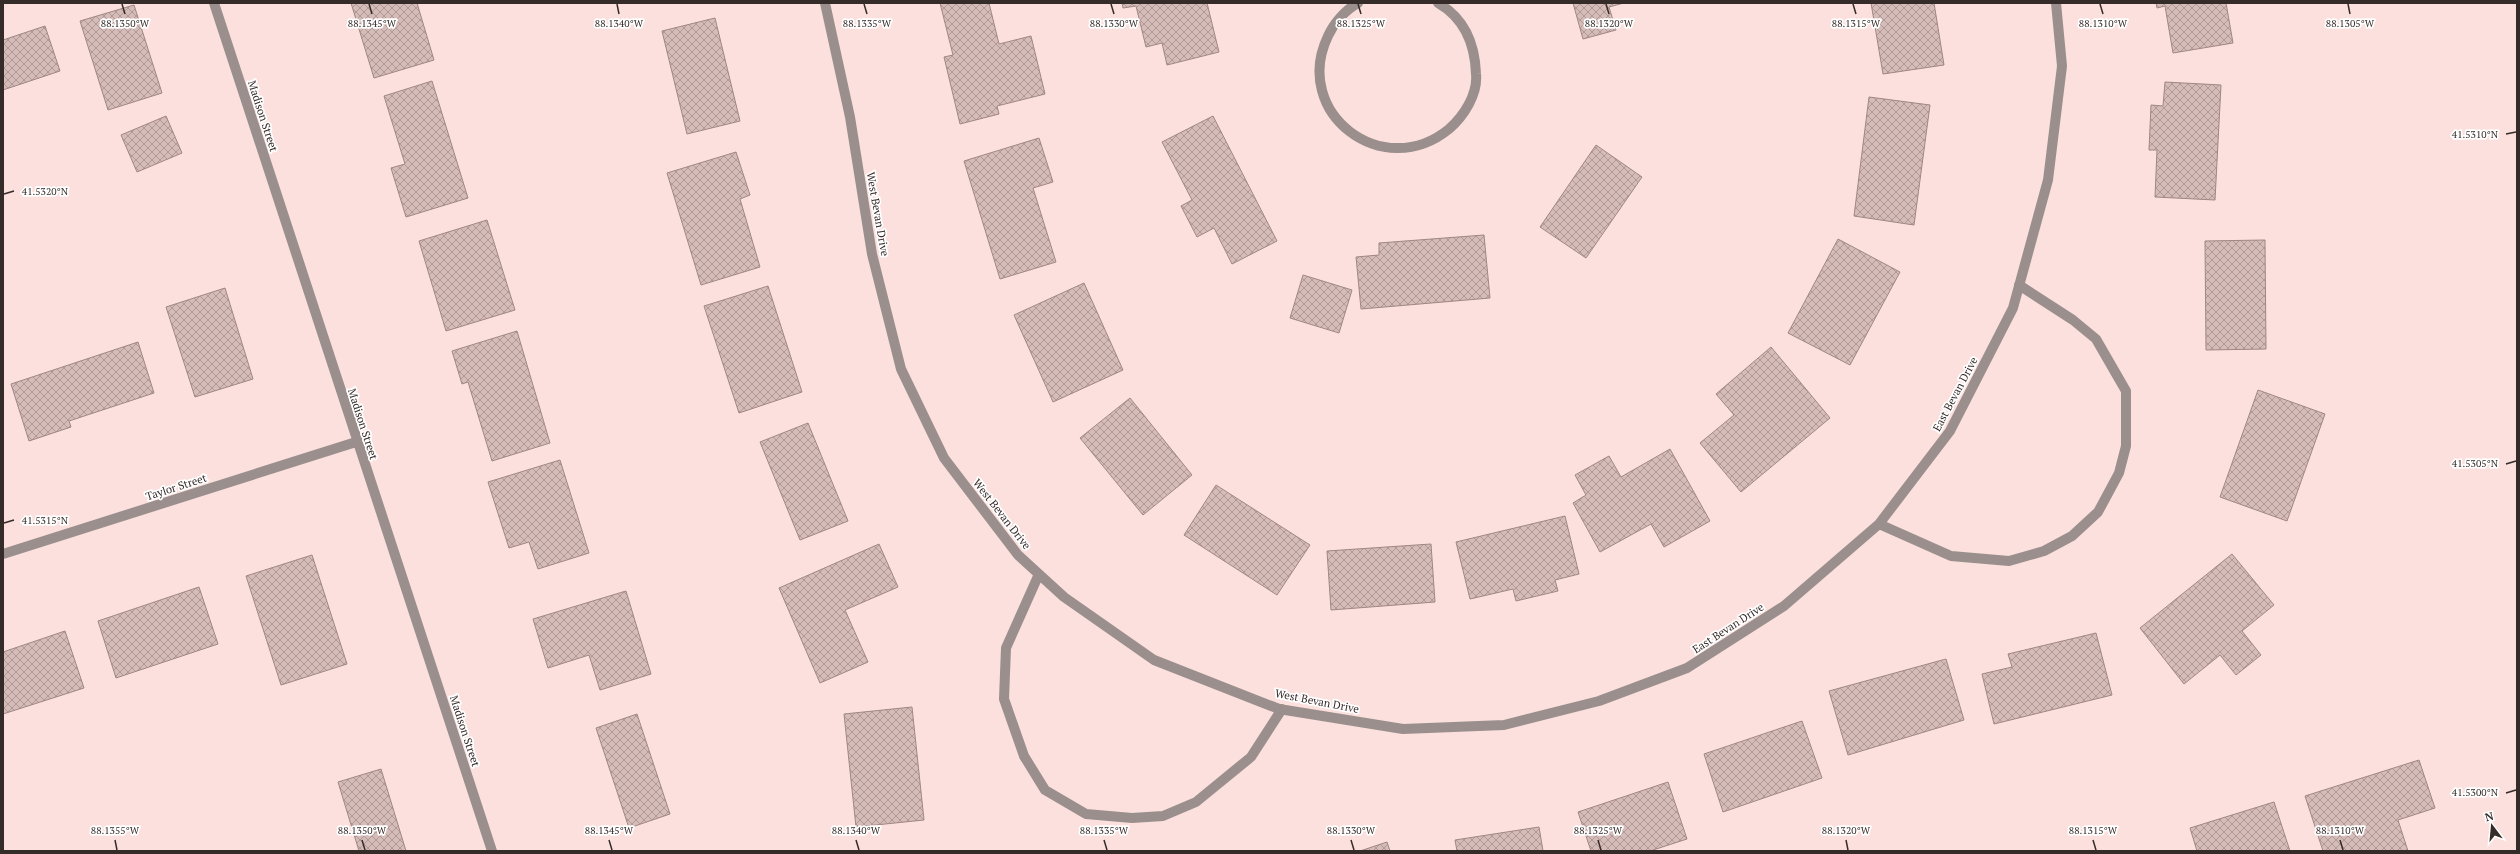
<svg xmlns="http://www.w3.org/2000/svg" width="2520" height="854" viewBox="0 0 2520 854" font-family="'PT Serif',serif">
  <defs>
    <pattern id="building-cross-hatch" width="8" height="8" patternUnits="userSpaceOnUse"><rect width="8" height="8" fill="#d6bcb9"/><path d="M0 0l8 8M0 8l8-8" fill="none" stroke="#ae9996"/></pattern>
  </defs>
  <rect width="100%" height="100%" fill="#fbe0dd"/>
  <path fill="url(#building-cross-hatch)" stroke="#a08784" d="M351,3h66l17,57 -60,18z
    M940,3h49l10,41 32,-8 14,58 -48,12 2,8 -39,10 -16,-67 9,-2z
    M1122,3h85l12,49 -52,13 -5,-22 -16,4 -10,-41 -13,2z
    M1573,3h51l-15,4 7,23 -33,9z
    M1871,3h63l10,62 -61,9z
    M2156,3h70l7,40 -60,10 -8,-47 -8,2z
    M134,5l28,88 -54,17 -28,-89z
    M715,18l25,103 -53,13 -25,-103z
    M45,26l15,45 -57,19v-50z
    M432,81l36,117 -62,19 -15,-49 14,-4 -21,-68z
    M2165,82l56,3 -6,115 -60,-3 2,-47h-8l2,-45 12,1z
    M1869,97l61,8 -16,120 -60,-9z
    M166,116l16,37 -45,19 -16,-37z
    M1213,116l64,125 -45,23 -18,-36 -17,9 -16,-31 11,-6 -30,-58z
    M1039,138l14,44 -20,6 23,74 -56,17 -36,-118z
    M1596,145l46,32 -56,81 -46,-31z
    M736,152l14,43 -10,4 20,68 -59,18 -34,-112z
    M487,220l28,90 -69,21 -27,-90z
    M1484,235l6,63 -129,11 -5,-52 23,-2v-12z
    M1838,239l62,33 -50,93 -62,-32z
    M2265,240l1,109 -60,1 -1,-109z
    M1303,275l49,15 -13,43 -49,-15z
    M1084,283l39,87 -70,32 -39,-87z
    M768,286l34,106 -63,21 -35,-107z
    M225,288l28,91 -58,18 -29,-90z
    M517,331l33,112 -58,18 -24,-79 -6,2 -10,-33z
    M138,342l16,51 -85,28 2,6 -42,14 -18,-57z
    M1771,347l59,71 -89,74 -41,-49 34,-28 -18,-21z
    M2258,390l67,24 -38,107 -67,-24z
    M1130,398l62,77 -49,40 -63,-77z
    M808,423l40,98 -48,19 -40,-98z
    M1670,449l40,72 -46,26 -13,-23 -51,28 -27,-49 13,-8 -11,-20 34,-19 12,21z
    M560,460l29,93 -51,16 -9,-27 -20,6 -21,-66z
    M1216,485l94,60 -33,50 -93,-60z
    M1565,516l14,58 -24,6 3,11 -42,10 -3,-12 -43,10 -14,-57z
    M879,544l19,43 -53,23 23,52 -48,21 -41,-95z
    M1431,544l4,58 -104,8 -4,-59z
    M2232,554l42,51 -32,26 19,24 -25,20 -16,-20 -36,29 -44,-56z
    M312,555l35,109 -66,21 -35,-109z
    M199,587l19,57 -102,34 -18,-57z
    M626,591l25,83 -51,16 -11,-35 -41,13 -15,-49z
    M65,631l19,57 -81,26v-62z
    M2096,633l16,62 -118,29 -12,-50 30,-7 -4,-13z
    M1946,659l18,61 -116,35 -19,-64z
    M912,707l12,113 -68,7 -12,-113z
    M637,714l33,100 -41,14 -33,-100z
    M1802,721l20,57 -99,34 -19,-58z
    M2419,760l16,48 -37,12 10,31h-85l-18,-55z
    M381,769l25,82h-47l-21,-69z
    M1668,782l19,57 -37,12h-59l-13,-39z
    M2274,802l16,49h-93l-7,-23z
    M1539,827l4,24h-86l-2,-11z
    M1387,842l3,9h-30z"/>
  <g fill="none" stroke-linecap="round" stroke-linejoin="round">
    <path stroke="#9a8f8d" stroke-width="10" d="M214,3l278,848
      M825,3l25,114 22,137 29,115 43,89 74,97 46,42 90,63 125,49 124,20 101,-4 95,-24 88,-33 97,-62 95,-82 71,-93 63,-123 35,-128 14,-114 -6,-63
      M1358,3c-13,7 -24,20 -30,33 -37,77 55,147 121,93 15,-13 29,-35 27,-55 -1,-30 -12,-56 -38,-71
      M1879,524l72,32 58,5 35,-10 28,-15 26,-24 21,-39 7,-27v-55l-30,-52 -23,-19 -54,-35
      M3,554l353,-112
      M1039,574l-33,74 -2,51 20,57 21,34 41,24 46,4 31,-2 33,-14 55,-45 31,-48"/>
  </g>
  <path fill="none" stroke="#352b29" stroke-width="1.5" d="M122,4l3,10M369,4l3,10M617,4l2,10M864,4l3,10M1111,4l3,10M1358,4l3,10M1606,4l3,10M1853,4l3,10M2100,4l3,10M2348,4l2,10M2506,134l10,-2M4,194l10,-3M2506,464l10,-3M4,523l10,-3M2506,793l10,-3M115,840l2,10M362,840l3,10M609,840l3,10M856,840l3,10M1104,840l3,10M1351,840l3,10M1598,840l3,10M1846,840l2,10M2093,840l3,10M2340,840l3,10"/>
  <g text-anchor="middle" stroke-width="3.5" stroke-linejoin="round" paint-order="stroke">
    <g font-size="11" fill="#352b29" stroke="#fff">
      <text transform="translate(263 116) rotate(72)" y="4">Madison Street</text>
      <text transform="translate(878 214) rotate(80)" y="4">West Bevan Drive</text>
      <text transform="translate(1955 394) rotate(-62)" y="4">East Bevan Drive</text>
      <text transform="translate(363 424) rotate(72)" y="4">Madison Street</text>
      <text transform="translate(176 487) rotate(-18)" y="4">Taylor Street</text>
      <text transform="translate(1002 514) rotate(52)" y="4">West Bevan Drive</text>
      <text transform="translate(1728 628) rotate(-33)" y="4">East Bevan Drive</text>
      <text transform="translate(1317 701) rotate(11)" y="4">West Bevan Drive</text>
      <text transform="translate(465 731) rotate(72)" y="4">Madison Street</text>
    </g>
  </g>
  <g font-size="10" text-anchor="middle" fill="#352b29" stroke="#fff" stroke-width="3.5" stroke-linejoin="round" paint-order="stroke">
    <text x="125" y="27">88.1350°W</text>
    <text x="372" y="27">88.1345°W</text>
    <text x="619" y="27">88.1340°W</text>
    <text x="867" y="27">88.1335°W</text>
    <text x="1114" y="27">88.1330°W</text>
    <text x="1361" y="27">88.1325°W</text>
    <text x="1609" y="27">88.1320°W</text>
    <text x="1856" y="27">88.1315°W</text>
    <text x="2103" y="27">88.1310°W</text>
    <text x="2350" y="27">88.1305°W</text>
    <text x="2475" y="138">41.5310°N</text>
    <text x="45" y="195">41.5320°N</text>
    <text x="2475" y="467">41.5305°N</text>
    <text x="45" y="524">41.5315°N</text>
    <text x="2475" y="796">41.5300°N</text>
    <text x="115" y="834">88.1355°W</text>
    <text x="362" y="834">88.1350°W</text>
    <text x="609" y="834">88.1345°W</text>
    <text x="856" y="834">88.1340°W</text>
    <text x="1104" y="834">88.1335°W</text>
    <text x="1351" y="834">88.1330°W</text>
    <text x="1598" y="834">88.1325°W</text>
    <text x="1846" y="834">88.1320°W</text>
    <text x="2093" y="834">88.1315°W</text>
    <text x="2340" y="834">88.1310°W</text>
  </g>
  <rect width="2520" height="854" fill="none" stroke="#352b29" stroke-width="8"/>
  <g transform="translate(2492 826) rotate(344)" stroke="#ffffff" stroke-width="3" paint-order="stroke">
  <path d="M0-3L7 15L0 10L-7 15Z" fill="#352b29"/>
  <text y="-6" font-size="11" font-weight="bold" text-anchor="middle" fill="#352b29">N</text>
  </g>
</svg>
